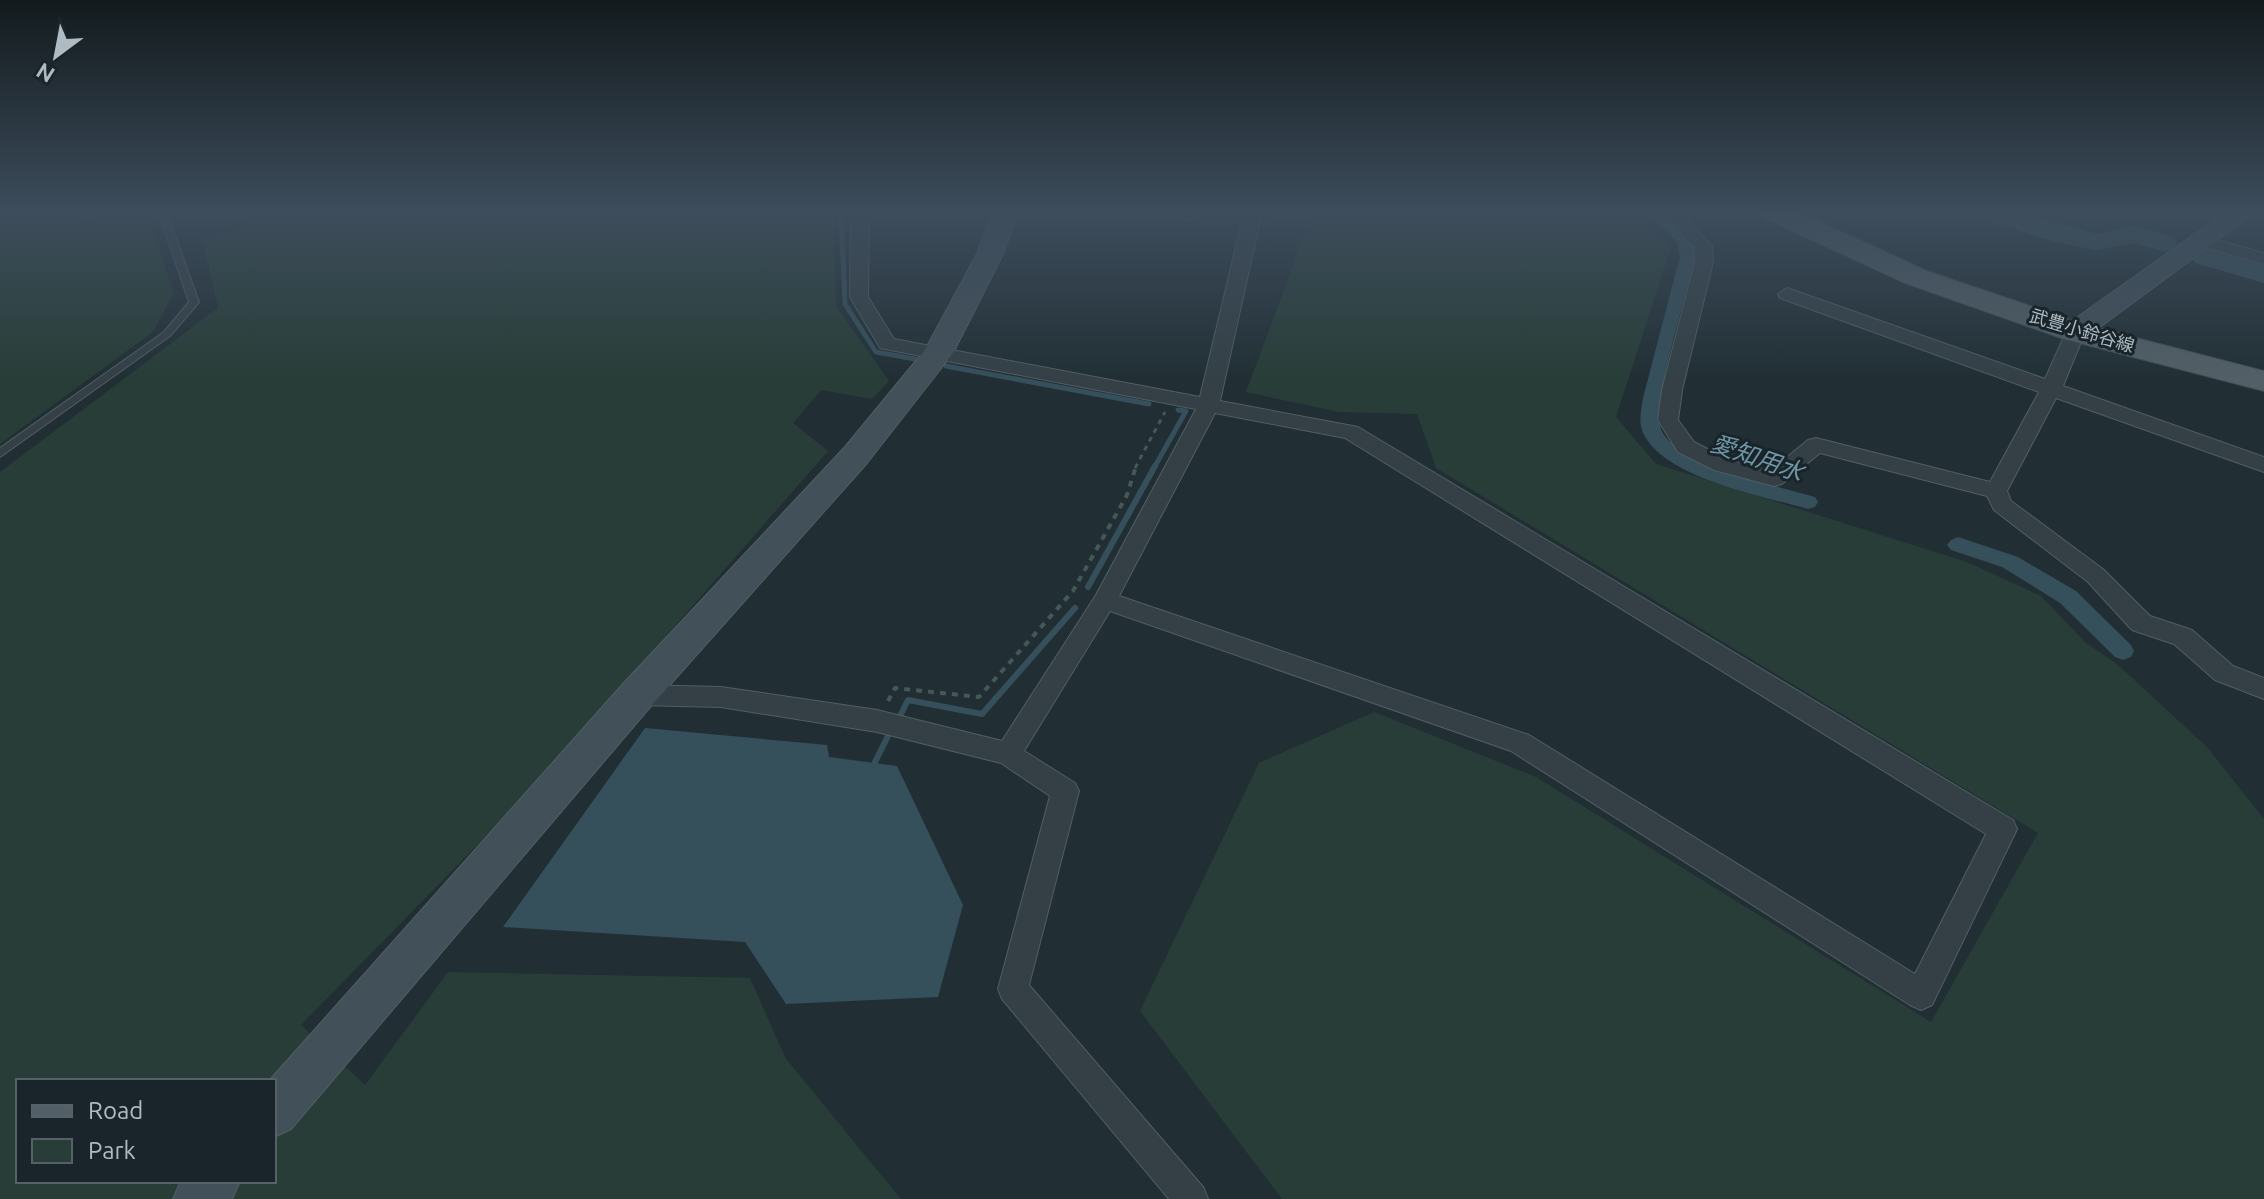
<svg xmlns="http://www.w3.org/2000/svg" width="2264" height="1199" viewBox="0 0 2264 1199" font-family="Ubuntu,'Noto Sans JP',sans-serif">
  <rect width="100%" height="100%" fill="#212f35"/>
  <path fill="#283d37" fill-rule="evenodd" d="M0,211l93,15 32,-15h21l28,82 -21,39 -153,112z
    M269,211h564l3,95 53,75 -17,18 -51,-9 -28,33 35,28 -289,331 -238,243 64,60 83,-113 302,6 36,81 115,140h-901v-727l218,-164 -16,-70 40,-9zM18,1081h256v100h-256z
    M1298,211h333l40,37 -55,169 40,47 311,98 74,34 45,47 31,21 90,83 57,72v380h-982l-142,-188 119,-248 115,-51 162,65 395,245 107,-189 -602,-365 -19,-54 -78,-2 -93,-20 61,-164z"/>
  <path fill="#354f5b" d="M645,728l182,17 2,12 68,9 66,139 -25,92 -152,7 -41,-62 -242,-15z"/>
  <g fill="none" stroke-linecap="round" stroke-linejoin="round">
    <path stroke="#354f5b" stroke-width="5" d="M841,211l4,93 31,48 39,7
      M946,366l203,38
      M1154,468l32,-57 -8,-1"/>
    <path stroke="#354f5b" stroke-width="6" d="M1088,587l67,-121
      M900,716l8,-16 74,14 93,-106
      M874,764l15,-30"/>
    <path fill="#354f5b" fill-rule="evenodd" d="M1647,211h17l26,26 6,19c-8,33 -44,147 -35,173 13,35 120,58 154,68l3,5 -3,5 -7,2c-45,-13 -140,-30 -164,-74 -6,-11 -3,-25 -1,-37l37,-142 -4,-15z
      M1958,537l60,20 58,34 55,54 3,6 -3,6 -8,3 -8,-3 -55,-54 -58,-36 -51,-17 -4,-5 4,-5z"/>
    <path fill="#354f5b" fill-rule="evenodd" d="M1974,211h42l80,23 39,-8 38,11 4,6 -4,6 -10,2 -29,-8 -38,7 -41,-8 -77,-25z
      M2205,248l59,17v18l-69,-20 -4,-6 4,-6z"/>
    <defs>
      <path id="lane" d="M158,211h8l33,91 -29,34 -170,121v-9l164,-116 25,-30z"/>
      <path id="street" d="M851,211h18l-1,86 26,42 306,58 42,-175 -197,-6 -9,-5h226l-42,190 138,26 655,393 4,9 -85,176 -11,5 -11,-5 -399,-254 -401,-140 -86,140 51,32 4,8 -50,194 174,202 5,12h-39l-167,-200 -4,-10 52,-193 -49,-33 -124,-31 -156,-25 -84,-2 -9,-3 -4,-7 4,-7 9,-3 84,2 156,23 125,31 94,-146 100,-186 -316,-61 -30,-51zM1215,413l130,25 641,396 -71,140 -386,-239 -410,-139z
        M1660,211h19l33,35 1,16 -31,128 -4,30 16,22 35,18 41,11 38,-31 8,-2 174,44 49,-90 -259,-94 -2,-4 9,-6 258,91 23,-51h14l3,4 -22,54 201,71v15l-208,-74 -49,93 4,10 93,69 46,46 42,14 41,36 31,12v21l-49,-19 -41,-36 -42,-14 -44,-48 -94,-72 -7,-14 -167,-43 -38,31 -8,2 -60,-16 -36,-18 -20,-32 4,-30 33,-128 -1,-15z
        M2203,236l61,17v11l-67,-19 -3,-4 3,-4z"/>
      <path id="secondary" d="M993,211h26l-16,43 -50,99 -86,110 -216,243 -360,423 -17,8v-56h-5l354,-397 222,-237 80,-97 52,-96z
        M2227,211h30l-172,127 -10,3 -10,-3 -4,-6 4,-6z
        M181,1181h59l-8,18h-59z"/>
      <path id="primary" d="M1758,211h38l131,60 159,54 178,46v20l-200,-52 -159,-56 -143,-66z"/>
    </defs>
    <use href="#lane" stroke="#515e64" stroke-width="2"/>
    <use href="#street" stroke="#515e64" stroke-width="2"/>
    <use href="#secondary" stroke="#515e64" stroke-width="2"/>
    <use href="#primary" stroke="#404c52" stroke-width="2"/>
    <path stroke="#445855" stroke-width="3" stroke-dasharray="5 5" stroke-linecap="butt" d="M1135,468l30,-56"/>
    <path stroke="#445855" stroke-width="4" stroke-dasharray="6 6" stroke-linecap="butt" d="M888,701l7,-13 84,9 94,-106 54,-96 9,-29"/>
    <use href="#lane" fill="#344046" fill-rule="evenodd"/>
    <use href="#street" fill="#344046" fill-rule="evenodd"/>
    <use href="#secondary" fill="#425059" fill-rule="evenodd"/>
    <use href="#primary" fill="#525f66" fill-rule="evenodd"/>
  </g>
  <linearGradient id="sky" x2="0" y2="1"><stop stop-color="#121a1d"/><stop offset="0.56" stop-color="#3d4d5c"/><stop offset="1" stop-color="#3d4d5c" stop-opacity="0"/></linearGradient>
  <rect width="2264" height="379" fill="url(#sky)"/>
  <g text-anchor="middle" stroke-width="6" stroke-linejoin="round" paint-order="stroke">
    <g font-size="18" fill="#aebbc3" stroke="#19252a">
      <text transform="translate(2082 331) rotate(17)" y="6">武豊小鈴谷線</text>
    </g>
    <g font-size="24" font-style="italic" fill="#7095a5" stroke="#19252a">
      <text transform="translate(1757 458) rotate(19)" y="8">愛知用水</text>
    </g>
  </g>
  <rect x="16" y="1079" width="260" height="104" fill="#19252a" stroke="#556167" stroke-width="2"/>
  <rect x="32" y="1105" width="40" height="12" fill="#525f66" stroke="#556167" stroke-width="2"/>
  <text x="88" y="1119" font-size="24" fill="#aebbc3">Road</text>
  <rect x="32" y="1139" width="40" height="24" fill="#283d37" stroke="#556167" stroke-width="2"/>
  <text x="88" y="1159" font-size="24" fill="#aebbc3">Park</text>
  <g transform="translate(56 56) rotate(212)" stroke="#19252a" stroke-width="6" paint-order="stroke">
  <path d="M0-6L14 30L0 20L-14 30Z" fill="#aebbc3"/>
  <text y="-12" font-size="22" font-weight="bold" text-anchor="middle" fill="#aebbc3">N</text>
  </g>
</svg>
